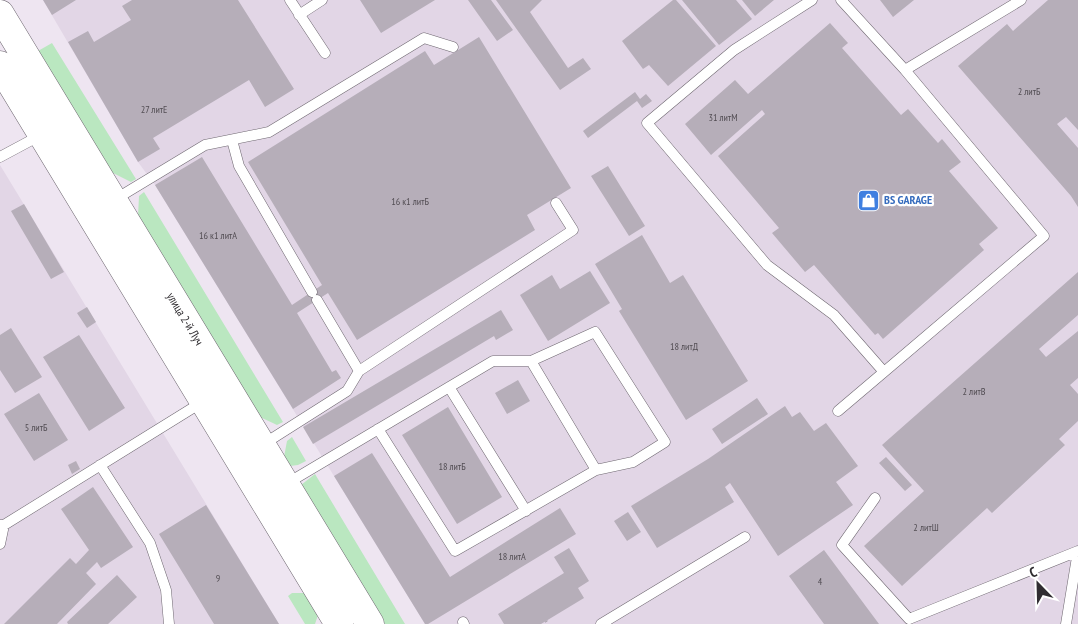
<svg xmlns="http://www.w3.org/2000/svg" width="1078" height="624" viewBox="0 0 1078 624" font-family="'PT Sans Narrow',sans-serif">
  <rect width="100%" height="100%" fill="#eee5f1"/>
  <path fill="#e2d6e6" d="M43,0h1035v624h-653l-270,-439 -17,-23z
    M0,165l279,459h-279z"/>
  <path fill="#bae7c0" d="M52,43l84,136 -5,3 -20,-10 -73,-121z
    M144,192l139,230 -6,3 -17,-8 -122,-201 1,-20z
    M292,437l14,24 -8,4 -8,1 -6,-9 3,-16z
    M315,474l90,150h-20l-84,-139z
    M292,593h13l13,22 -3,9h-10l-17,-28z"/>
  <path fill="#b6aeb9" d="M43,0h33l-24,15z
    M132,0h106l56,89 -29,18 -16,-27 -96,58 7,11 -22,13 -70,-120 20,-11 6,11 37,-22 -9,-14z
    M360,0h75l-54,33z
    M468,0h23l22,30 -16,11z
    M496,0h46l-12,12 38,56 15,-10 8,11 -31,21z
    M673,0h3l40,46 -48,40 -19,-21 -6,4 -21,-28z
    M682,0h54l16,19 -33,26z
    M742,0h32l-19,16z
    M880,0h34l-21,17z
    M1048,0h30v130l-12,-13 -9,7 21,24v59l-7,-11 -113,-130 49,-42 6,7z
    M830,23l18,20 -6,5 59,67 7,-6 30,34 4,-4 19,23 -12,9 49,57 -19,16 5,6 -101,89 -5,-6 -3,2 -61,-70 -9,7 -33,-39 7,-5 -61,-72 47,-42 -3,-4 -51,45 -26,-31 50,-44 13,14z
    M479,37l92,151 -44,27 8,15 -178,110 -29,-47 -31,20 35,59 4,-2 5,8 -48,31 -138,-224 47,-28 90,148 30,-20 -74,-123 177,-111 9,14z
    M635,92l5,7 6,-5 6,7 -10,7 -5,-7 -49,37 -5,-7z
    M608,166l37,60 -16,10 -38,-60z
    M24,204l40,68 -13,7 -40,-68z
    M642,235l28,48 13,-8 65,106 -62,39 -67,-109 3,-2 -27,-45z
    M590,271l20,32 -62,38 -28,-46 32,-20 8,14z
    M1078,272v43l-39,34 7,8 32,-26v47l-8,7 8,9v27l-19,18 6,6 -73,68 -5,-5 -85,78 -38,-40 60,-55 -42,-46z
    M87,307l9,15 -9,6 -10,-15z
    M501,310l12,20 -17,10 -2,-4 -181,108 -10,-17z
    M11,328l31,49 -27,16 -15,-23v-35z
    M79,335l46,73 -36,23 -46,-74z
    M518,380l12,21 -23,13 -12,-21z
    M39,393l29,47 -34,21 -30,-47z
    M757,398l11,16 -46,30 -10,-15z
    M785,406l7,11 8,-5 14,19 12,-8 32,43 -22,16 17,23 -75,51 -48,-73 -5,4 9,15 -77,46 -26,-42 77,-47z
    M448,407l54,90 -45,27 -55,-89z
    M372,453l78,124 110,-69 16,26 -148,90h-3l-91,-148z
    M886,457l26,28 -7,6 -26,-28z
    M76,461l4,8 -8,5 -4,-9z
    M93,487l40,60 -32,21 -4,-6 -11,11 10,11 -39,40h-53l66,-66 6,6 13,-14 -28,-41z
    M206,505l70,114 3,5h-65l-55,-90z
    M628,512l13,20 -14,9 -13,-20z
    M569,548l20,33 -11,7 6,10 -43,26h-37l-6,-10 66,-41 -10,-16z
    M824,550l55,74h-55l-27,-37 -8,-11z
    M117,575l20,22 -29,27h-40l-1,-2z"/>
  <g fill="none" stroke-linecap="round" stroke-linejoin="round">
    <defs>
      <path id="lane" d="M290,0l35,53
        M812,0l-78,50 -87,73 120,142 67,50 50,57 160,-136 -139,-166 -64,-70
        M299,15l23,-15
        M905,70l116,-70
        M232,140l7,26 73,126
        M0,157l41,-22
        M114,200l91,-55 64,-13 155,-94 29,9
        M317,300l42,71
        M531,361l65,109
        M449,387l77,124
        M838,411l46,-39
        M262,445l85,-54 12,-20 214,-141 -17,-27
        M100,465l50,78 16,47 3,34
        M286,484l207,-123h38l64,-29 70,110 -32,20 -37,8 -141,81 -77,-122
        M875,498l-33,47 67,74 169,-68
        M0,525h4l200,-124
        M0,544l4,-19
        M463,622l1,2
        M601,624l144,-87
        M1066,624l12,-73"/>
      <path id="secondary" d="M0,14l370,610
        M0,65l339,559"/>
    </defs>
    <use href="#lane" stroke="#6f6871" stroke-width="11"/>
    <use href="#secondary" stroke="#6f6871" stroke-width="29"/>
    <path stroke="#a7a0a9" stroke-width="3" stroke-dasharray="1 4" stroke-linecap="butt" d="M546,621l2,3"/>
    <use href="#lane" stroke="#fff" stroke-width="10"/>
    <use href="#secondary" stroke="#fff" stroke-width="28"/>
  </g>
  <defs>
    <symbol id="shop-square" viewBox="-11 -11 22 22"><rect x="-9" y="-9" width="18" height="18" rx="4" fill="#3f7fe0" stroke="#fff"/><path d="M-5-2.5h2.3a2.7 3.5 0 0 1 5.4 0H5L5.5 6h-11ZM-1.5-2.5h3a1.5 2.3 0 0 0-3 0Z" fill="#fff"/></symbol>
  </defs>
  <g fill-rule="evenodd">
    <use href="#shop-square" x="856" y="188" width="25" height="25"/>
  </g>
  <g text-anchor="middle" stroke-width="4.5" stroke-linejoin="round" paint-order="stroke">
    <g font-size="10" fill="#524d53">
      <text x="1029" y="95">2 литБ</text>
      <text x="154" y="113">27 литЕ</text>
      <text x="723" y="121">31 литМ</text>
      <text x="410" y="205">16 к1 литБ</text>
      <text x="218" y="239">16 к1 литА</text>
      <text x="684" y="350">18 литД</text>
      <text x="974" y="395">2 литВ</text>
      <text x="36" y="431">5 литБ</text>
      <text x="452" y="470">18 литБ</text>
      <text x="926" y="531">2 литШ</text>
      <text x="512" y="560">18 литА</text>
      <text x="218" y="582">9</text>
      <text x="820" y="585">4</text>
    </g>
    <g font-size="12" font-weight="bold" fill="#366cbe" stroke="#fff" text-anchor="start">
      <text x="884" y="204">BS GARAGE</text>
    </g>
    <g font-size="12" fill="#302d31" stroke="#fff">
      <text transform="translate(185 319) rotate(59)" y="4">улица 2-й Луч</text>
    </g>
  </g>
  <g transform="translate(1038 584) rotate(337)" stroke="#ffffff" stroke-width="4" paint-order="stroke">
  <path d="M0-4L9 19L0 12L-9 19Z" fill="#302d31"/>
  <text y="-8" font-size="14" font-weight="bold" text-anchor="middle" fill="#302d31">С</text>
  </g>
</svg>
